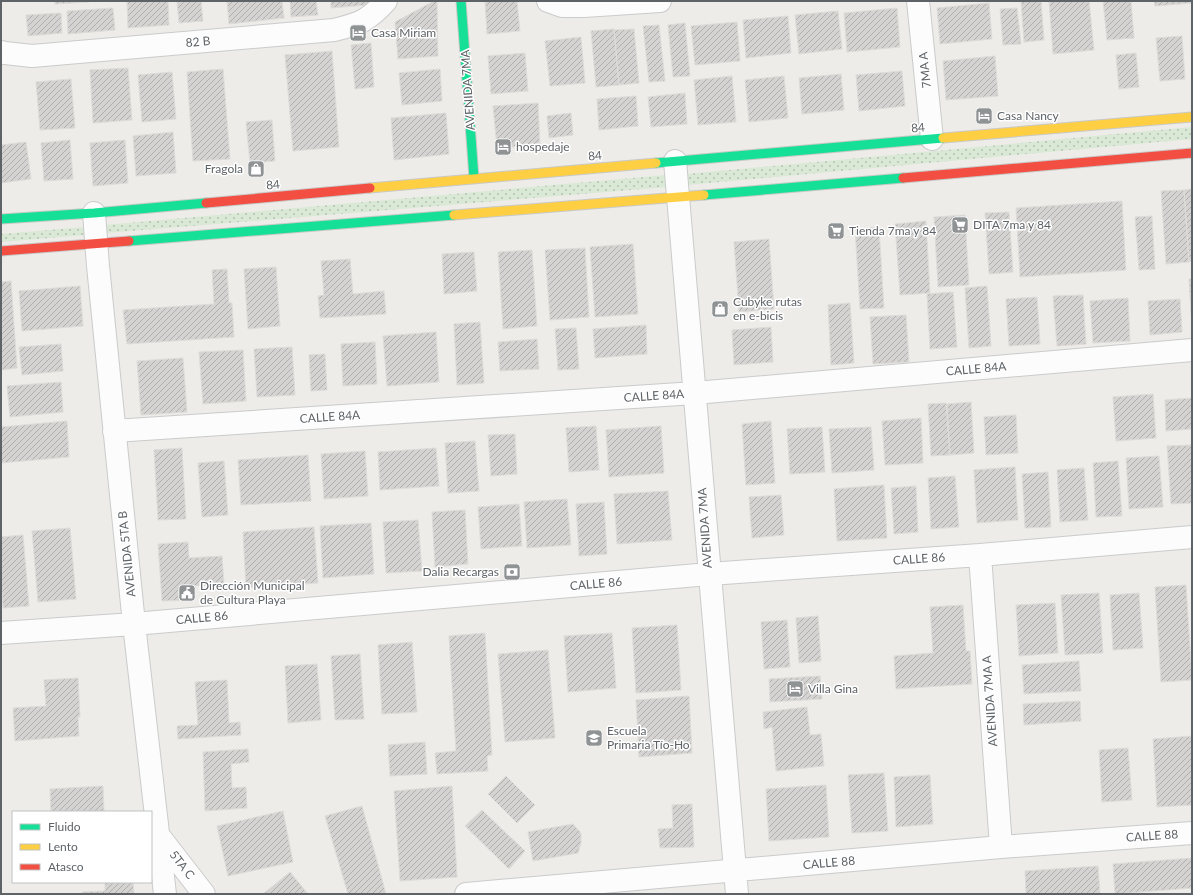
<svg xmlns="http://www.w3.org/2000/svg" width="1193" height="895" viewBox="0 0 1193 895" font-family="Lato,sans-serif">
  <defs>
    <pattern id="grass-dots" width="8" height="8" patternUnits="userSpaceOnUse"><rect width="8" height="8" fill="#d9e9d5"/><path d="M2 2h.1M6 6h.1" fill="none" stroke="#b3c0b1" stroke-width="1.8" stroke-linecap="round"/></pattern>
    <pattern id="building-hatch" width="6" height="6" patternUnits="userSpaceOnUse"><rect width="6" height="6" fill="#d4d3d2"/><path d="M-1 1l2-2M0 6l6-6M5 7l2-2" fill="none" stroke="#afafae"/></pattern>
  </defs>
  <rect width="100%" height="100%" fill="#eeece9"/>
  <path fill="url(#grass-dots)" d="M1192,127v12l-505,46 -1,-11z
    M666,175l2,12 -562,46 -1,-8z
    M85,227v8l-84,7v-8z"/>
  <path fill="url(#building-hatch)" stroke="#dedcd8" d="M55,1h34v1l-34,2z
    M127,1h41l1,24 -41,3z
    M201,1l2,20 -24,2 -2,-21z
    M227,1h55l2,17 -55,6z
    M290,1h26l2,14 -27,2z
    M331,1h38l-1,4 -37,3z
    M434,1h3l1,55 -40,3 -3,-37z
    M485,1h32l3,30 -33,3z
    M1021,1h20l3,39 -20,2z
    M1049,1h40l5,49 -41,4z
    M1103,1h28l3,37 -27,2z
    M1154,1h38v2l-37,3z
    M989,3l3,36 -52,5 -3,-36z
    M113,8l2,22 -47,4 -1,-23z
    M897,8l3,39 -53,5 -3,-39z
    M1017,8l4,36 -18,1 -3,-36z
    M838,11l4,38 -43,5 -4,-39z
    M61,13l1,20 -34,3 -2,-21z
    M788,16l3,37 -45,5 -3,-38z
    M737,22l3,39 -45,4 -4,-39z
    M685,23l5,53 -17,1 -5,-52z
    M659,25l6,56 -16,1 -6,-56z
    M614,29l5,56 -23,2 -5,-56z
    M634,29l5,54 -20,2 -5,-55z
    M1182,36l3,43 -25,2 -4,-43z
    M581,37l4,46 -35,3 -5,-45z
    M371,43l3,44 -19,2 -4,-44z
    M332,51l7,96 -46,4 -8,-96z
    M525,53l3,38 -37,3 -3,-38z
    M1136,53l3,34 -20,2 -3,-34z
    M995,56l3,40 -52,4 -3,-39z
    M128,68l4,52 -39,3 -3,-53z
    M223,69l7,90 -37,2 -6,-89z
    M440,69l2,32 -40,4 -3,-32z
    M902,71l3,35 -46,5 -3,-36z
    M172,72l4,47 -34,3 -4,-47z
    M841,74l3,36 -42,4 -3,-36z
    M732,76l4,46 -38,3 -4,-45z
    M784,76l4,42 -39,4 -4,-42z
    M71,79l4,49 -35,2 -4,-48z
    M685,93l2,31 -36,3 -3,-30z
    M636,96l2,30 -39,4 -2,-31z
    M538,103l2,42 -43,3 -4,-42z
    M446,113l3,41 -55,6 -3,-42z
    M571,113l2,22 -24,3 -2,-22z
    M272,120l3,41 -25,2 -4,-41z
    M173,132l3,41 -40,3 -3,-40z
    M70,140l3,39 -29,2 -3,-38z
    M125,140l3,43 -35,3 -3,-43z
    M26,142l5,37 -30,4v-38z
    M1192,189v72l-3,1 -5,-72z
    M1184,190l5,72 -23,2 -5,-73z
    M1122,201l4,69 -106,7 -4,-69z
    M1009,212l4,60 -24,2 -4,-61z
    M965,215l4,70 -31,2 -4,-70z
    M1152,216l3,53 -16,1 -4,-53z
    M926,221l4,72 -30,2 -5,-71z
    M879,227l5,81 -24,1 -5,-80z
    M769,239l5,70 -35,3 -5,-70z
    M633,244l5,70 -43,3 -5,-70z
    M585,248l4,69 -39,3 -5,-70z
    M532,250l5,76 -34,3 -5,-77z
    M474,252l3,39 -33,3 -2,-40z
    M350,259l3,35 31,-3 2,23 -66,4 -2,-22 6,-1 -3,-34z
    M276,267l4,59 -32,3 -4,-60z
    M227,269l2,34h3l2,34 -107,7 -4,-34 91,-6 -2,-34z
    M1189,279h3v51z
    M11,281l6,87 -16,2v-88z
    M80,286l3,40 -61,5 -3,-40z
    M987,286l4,60 -22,2 -4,-60z
    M953,292l4,55 -27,2 -3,-55z
    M1083,295l3,49 -29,2 -4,-50z
    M1037,297l3,47 -31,2 -3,-47z
    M1128,298l2,43 -37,2 -3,-42z
    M1180,299l2,33 -32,3 -2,-34z
    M850,303l4,60 -23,2 -3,-60z
    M906,315l3,47 -36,2 -3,-47z
    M480,322l4,61 -27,2 -3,-61z
    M646,325l1,29 -52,4 -2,-29z
    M771,327l2,35 -39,3 -2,-35z
    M576,328l3,41 -21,1 -3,-41z
    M436,332l3,50 -52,4 -4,-50z
    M537,339l2,30 -39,2 -2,-29z
    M375,342l2,42 -34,2 -2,-42z
    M61,344l2,27 -41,4 -3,-28z
    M292,347l3,48 -38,2 -3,-48z
    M243,350l3,51 -43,3 -4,-52z
    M325,354l2,36 -16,1 -2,-36z
    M183,358l4,54 -46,3 -4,-54z
    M61,382l2,30 -53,5 -3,-31z
    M1153,394l3,44 -40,3 -3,-44z
    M1192,398v31l-26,2 -1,-31z
    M971,402l3,51 -24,2 -3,-51z
    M946,403l4,52 -19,1 -3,-52z
    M1016,415l2,38 -32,2 -2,-38z
    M921,418l2,45 -38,2 -3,-44z
    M67,421l2,36 -68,6v-36z
    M771,421l4,62 -29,2 -4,-61z
    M596,426l3,44 -30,2 -3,-44z
    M661,426l3,47 -55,4 -3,-47z
    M822,427l3,45 -35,2 -3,-45z
    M871,427l3,43 -42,3 -3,-44z
    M515,434l2,40 -26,2 -3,-41z
    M475,441l4,50 -31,2 -3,-50z
    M1192,445v58l-21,1 -4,-58z
    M182,448l4,71 -28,1 -4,-70z
    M436,448l3,38 -59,4 -2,-38z
    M365,451l3,45 -44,3 -3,-45z
    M308,455l3,46 -70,4 -3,-45z
    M1159,456l4,51 -34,2 -3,-51z
    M224,461l4,54 -26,2 -4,-54z
    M1118,461l4,55 -26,1 -3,-54z
    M1015,467l3,53 -41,3 -3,-53z
    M1084,468l4,52 -28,2 -3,-52z
    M1048,472l3,55 -26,1 -3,-54z
    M955,476l4,51 -28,2 -3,-51z
    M884,485l3,53 -50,3 -3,-52z
    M916,486l2,46 -24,2 -3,-46z
    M668,491l4,49 -55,4 -3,-50z
    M781,495l3,40 -32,3 -3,-41z
    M567,499l4,46 -44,3 -3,-46z
    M604,502l3,52 -28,2 -3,-52z
    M519,504l3,42 -41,3 -3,-42z
    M465,510l3,54 -33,3 -3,-55z
    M418,520l4,51 -36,2 -3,-51z
    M371,523l3,51 -51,4 -3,-52z
    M314,527l4,56 -72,5 -3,-56z
    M70,528l6,71 -38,3 -6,-71z
    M23,535l6,71 -26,2 -2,-30v-41z
    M188,542l1,16 33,-2 2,28 -33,2 1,14 -30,1 -4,-57z
    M1186,585l6,95 -31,2 -6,-95z
    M1099,593l4,60 -38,2 -4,-60z
    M1139,593l4,55 -30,2 -3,-55z
    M1055,603l3,50 -39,3 -3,-51z
    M963,605l3,46h4l2,33 -76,5 -2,-33 39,-3 -3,-46z
    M818,616l3,45 -22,2 -3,-45z
    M787,620l3,47 -26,2 -3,-47z
    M677,625l4,65 -45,3 -4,-65z
    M485,633l7,122 -5,1 1,15 -51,3 -2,-21 21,-2 -7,-115z
    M612,633l4,55 -48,4 -4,-56z
    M412,642l5,70 -35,2 -4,-69z
    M548,650l7,88 -50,4 -7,-88z
    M360,654l4,65 -29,1 -4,-64z
    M1079,661l2,30 -57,3 -2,-29z
    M317,664l4,56 -33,3 -3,-57z
    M820,676l2,23 -52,3 -1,-23z
    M78,678l2,39h-2l1,19 -64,5 -2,-33 33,-2 -2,-26z
    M227,680l2,43 11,-1 1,13 -63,4 -1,-13 21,-1 -3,-43z
    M689,696l3,57 -53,4 -3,-57z
    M1080,701l1,20 -57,4 -1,-21z
    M807,707l3,28 11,-1 3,32 -48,5 -4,-44 -8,2 -1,-17z
    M1192,736v69l-35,2 -4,-68z
    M425,742l2,32 -37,2 -2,-31z
    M1128,748l4,52 -30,2 -3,-52z
    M248,749l1,13 -18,2 1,24 14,-1 1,21 -42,3 -2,-59z
    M884,773l4,58 -36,2 -4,-58z
    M930,775l3,49 -37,3 -2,-50z
    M506,776l29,29 -18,18 -29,-29z
    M826,785l3,52 -60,4 -3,-52z
    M103,786l1,26h-53l-1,-23z
    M452,786l5,91 -57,4 -6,-90z
    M692,804l2,43 -34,1 -2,-19 15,-1 -1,-23z
    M362,806l24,88h-38l-23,-78z
    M482,810l43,41 -16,18 -44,-43z
    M283,811l10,51 -65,14 -11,-50z
    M573,824l8,9v10l-3,10 -45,8 -5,-29z
    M1192,858v30l-77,6 -2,-30z
    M1098,866l2,28h-74l-1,-23z
    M290,872l18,22h-45z
    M105,882h28l1,12h-52v-2l23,-1z"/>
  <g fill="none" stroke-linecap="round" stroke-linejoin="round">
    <defs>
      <path id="street" d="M548,1l14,5h22l76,-5
        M918,1l14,138
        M1,52l4,1 27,3 302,-26c25,-6 34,-9 52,-29
        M675,161l62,733
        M94,213l4,53 36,358 31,270
        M114,431l581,-38 497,-43
        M980,555l21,292
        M1,633l133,-9 575,-50 271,-19 212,-18
        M159,836l45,58
        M466,894l535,-47 191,-14"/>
      <path id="fast" d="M461,1l13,177
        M656,163l287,-25
        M704,195l199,-17
        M1,219l93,-6 112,-10
        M129,241l325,-26"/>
      <path id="slow" d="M943,138l249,-21
        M370,188l286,-25
        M454,215l250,-20"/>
      <path id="jam" d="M903,178l289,-25
        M206,203l164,-15
        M1,251l128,-10"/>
    </defs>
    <use href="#street" stroke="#cacbcb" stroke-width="24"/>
    <use href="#fast" stroke="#c8c9c8" stroke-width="11"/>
    <use href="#slow" stroke="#c8c9c8" stroke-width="11"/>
    <use href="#jam" stroke="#c8c9c8" stroke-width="11"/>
    <use href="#street" stroke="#fcfcfc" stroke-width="22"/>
    <use href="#fast" stroke="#16e098" stroke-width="9"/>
    <use href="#slow" stroke="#ffcf43" stroke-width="9"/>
    <use href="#jam" stroke="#f24e42" stroke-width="9"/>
  </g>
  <defs>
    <symbol id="hotel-square" viewBox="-11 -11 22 22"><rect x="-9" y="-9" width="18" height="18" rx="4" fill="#909394" stroke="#fff"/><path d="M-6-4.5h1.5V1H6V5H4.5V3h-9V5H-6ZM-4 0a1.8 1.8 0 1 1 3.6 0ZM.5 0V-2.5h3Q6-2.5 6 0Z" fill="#fff"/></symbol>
    <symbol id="shop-square" viewBox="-11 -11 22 22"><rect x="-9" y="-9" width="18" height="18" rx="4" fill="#909394" stroke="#fff"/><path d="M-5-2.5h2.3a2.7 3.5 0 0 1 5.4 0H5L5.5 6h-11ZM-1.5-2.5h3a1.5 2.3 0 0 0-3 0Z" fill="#fff"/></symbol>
    <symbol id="supermarket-square" viewBox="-11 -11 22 22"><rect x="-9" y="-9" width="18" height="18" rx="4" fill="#909394" stroke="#fff"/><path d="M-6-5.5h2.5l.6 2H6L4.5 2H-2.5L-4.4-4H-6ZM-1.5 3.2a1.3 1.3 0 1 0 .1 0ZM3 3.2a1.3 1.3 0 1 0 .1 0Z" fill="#fff"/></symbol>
    <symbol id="bank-square" viewBox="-11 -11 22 22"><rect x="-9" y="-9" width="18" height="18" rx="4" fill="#909394" stroke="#fff"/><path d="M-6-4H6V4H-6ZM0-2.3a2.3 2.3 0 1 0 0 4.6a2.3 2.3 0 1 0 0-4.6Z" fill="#fff"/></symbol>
    <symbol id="civic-square" viewBox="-11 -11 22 22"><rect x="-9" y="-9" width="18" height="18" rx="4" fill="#909394" stroke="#fff"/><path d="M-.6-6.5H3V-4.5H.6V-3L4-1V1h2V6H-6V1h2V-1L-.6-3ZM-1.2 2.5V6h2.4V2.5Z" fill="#fff"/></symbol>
    <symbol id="school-square" viewBox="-11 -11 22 22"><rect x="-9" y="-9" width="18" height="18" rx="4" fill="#909394" stroke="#fff"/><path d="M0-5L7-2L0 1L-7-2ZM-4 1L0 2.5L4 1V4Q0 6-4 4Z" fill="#fff"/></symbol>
  </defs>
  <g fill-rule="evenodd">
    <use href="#hotel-square" x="348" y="23" width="20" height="20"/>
    <use href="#hotel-square" x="974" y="106" width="20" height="20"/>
    <use href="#hotel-square" x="493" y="137" width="20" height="20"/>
    <use href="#shop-square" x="246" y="159" width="20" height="20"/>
    <use href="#supermarket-square" x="950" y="215" width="20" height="20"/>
    <use href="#supermarket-square" x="826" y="221" width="20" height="20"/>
    <use href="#shop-square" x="710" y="299" width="20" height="20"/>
    <use href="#bank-square" x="502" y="562" width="20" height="20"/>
    <use href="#civic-square" x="177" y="583" width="20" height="20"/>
    <use href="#hotel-square" x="785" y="679" width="20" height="20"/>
    <use href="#school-square" x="584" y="728" width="20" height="20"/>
  </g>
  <g text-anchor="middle" stroke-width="3" stroke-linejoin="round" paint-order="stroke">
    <g font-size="12" fill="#5e6367" stroke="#fff" text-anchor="start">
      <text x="371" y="37">Casa Miriam</text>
      <text x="997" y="120">Casa Nancy</text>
      <text x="516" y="151">hospedaje</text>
      <text x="243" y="173" text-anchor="end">Fragola</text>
      <text x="973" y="229">DITA 7ma y 84</text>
      <text x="849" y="235">Tienda 7ma y 84</text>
      <text x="733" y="306">Cubyke rutas<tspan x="733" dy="14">en e-bicis</tspan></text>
      <text x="499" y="576" text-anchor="end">Dalia Recargas</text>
      <text x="200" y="590">Dirección Municipal<tspan x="200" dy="14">de Cultura Playa</tspan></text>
      <text x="808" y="693">Villa Gina</text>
      <text x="607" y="735">Escuela<tspan x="607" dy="14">Primaria Tío-Ho</tspan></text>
    </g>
    <g font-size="12" fill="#5e6367" stroke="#fff">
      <text transform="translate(198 42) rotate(-5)" y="4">82 B</text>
      <text transform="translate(925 70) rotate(-96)" y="4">7MA A</text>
      <text transform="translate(468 90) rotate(-94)" y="4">AVENIDA 7MA</text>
      <text transform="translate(918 128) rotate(-5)" y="4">84</text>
      <text transform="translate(595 156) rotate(-5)" y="4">84</text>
      <text transform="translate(273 185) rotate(-5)" y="4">84</text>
      <text transform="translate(976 369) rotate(-5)" y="4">CALLE 84A</text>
      <text transform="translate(654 396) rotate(-4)" y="4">CALLE 84A</text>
      <text transform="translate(330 417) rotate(-4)" y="4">CALLE 84A</text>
      <text transform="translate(705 528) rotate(-94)" y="4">AVENIDA 7MA</text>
      <text transform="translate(127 554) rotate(-96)" y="4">AVENIDA 5TA B</text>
      <text transform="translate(919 559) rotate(-4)" y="4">CALLE 86</text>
      <text transform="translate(596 584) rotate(-5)" y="4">CALLE 86</text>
      <text transform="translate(202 618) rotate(-5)" y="4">CALLE 86</text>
      <text transform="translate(990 701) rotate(-94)" y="4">AVENIDA 7MA A</text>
      <text transform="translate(1152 836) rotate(-4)" y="4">CALLE 88</text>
      <text transform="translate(829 863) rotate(-5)" y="4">CALLE 88</text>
      <text transform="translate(182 865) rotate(52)" y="4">5TA C</text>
    </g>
  </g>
  <rect width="1193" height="895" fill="none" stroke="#5e6367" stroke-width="4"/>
  <rect x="12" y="811" width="140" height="72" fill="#ffffff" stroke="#bfc1c2"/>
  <rect x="20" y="824" width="20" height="6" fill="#16e098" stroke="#bfc1c2"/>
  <text x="48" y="831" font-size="12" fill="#5e6367">Fluido</text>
  <rect x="20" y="844" width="20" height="6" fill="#ffcf43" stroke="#bfc1c2"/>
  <text x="48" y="851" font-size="12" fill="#5e6367">Lento</text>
  <rect x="20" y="864" width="20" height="6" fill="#f24e42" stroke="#bfc1c2"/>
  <text x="48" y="871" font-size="12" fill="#5e6367">Atasco</text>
</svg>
